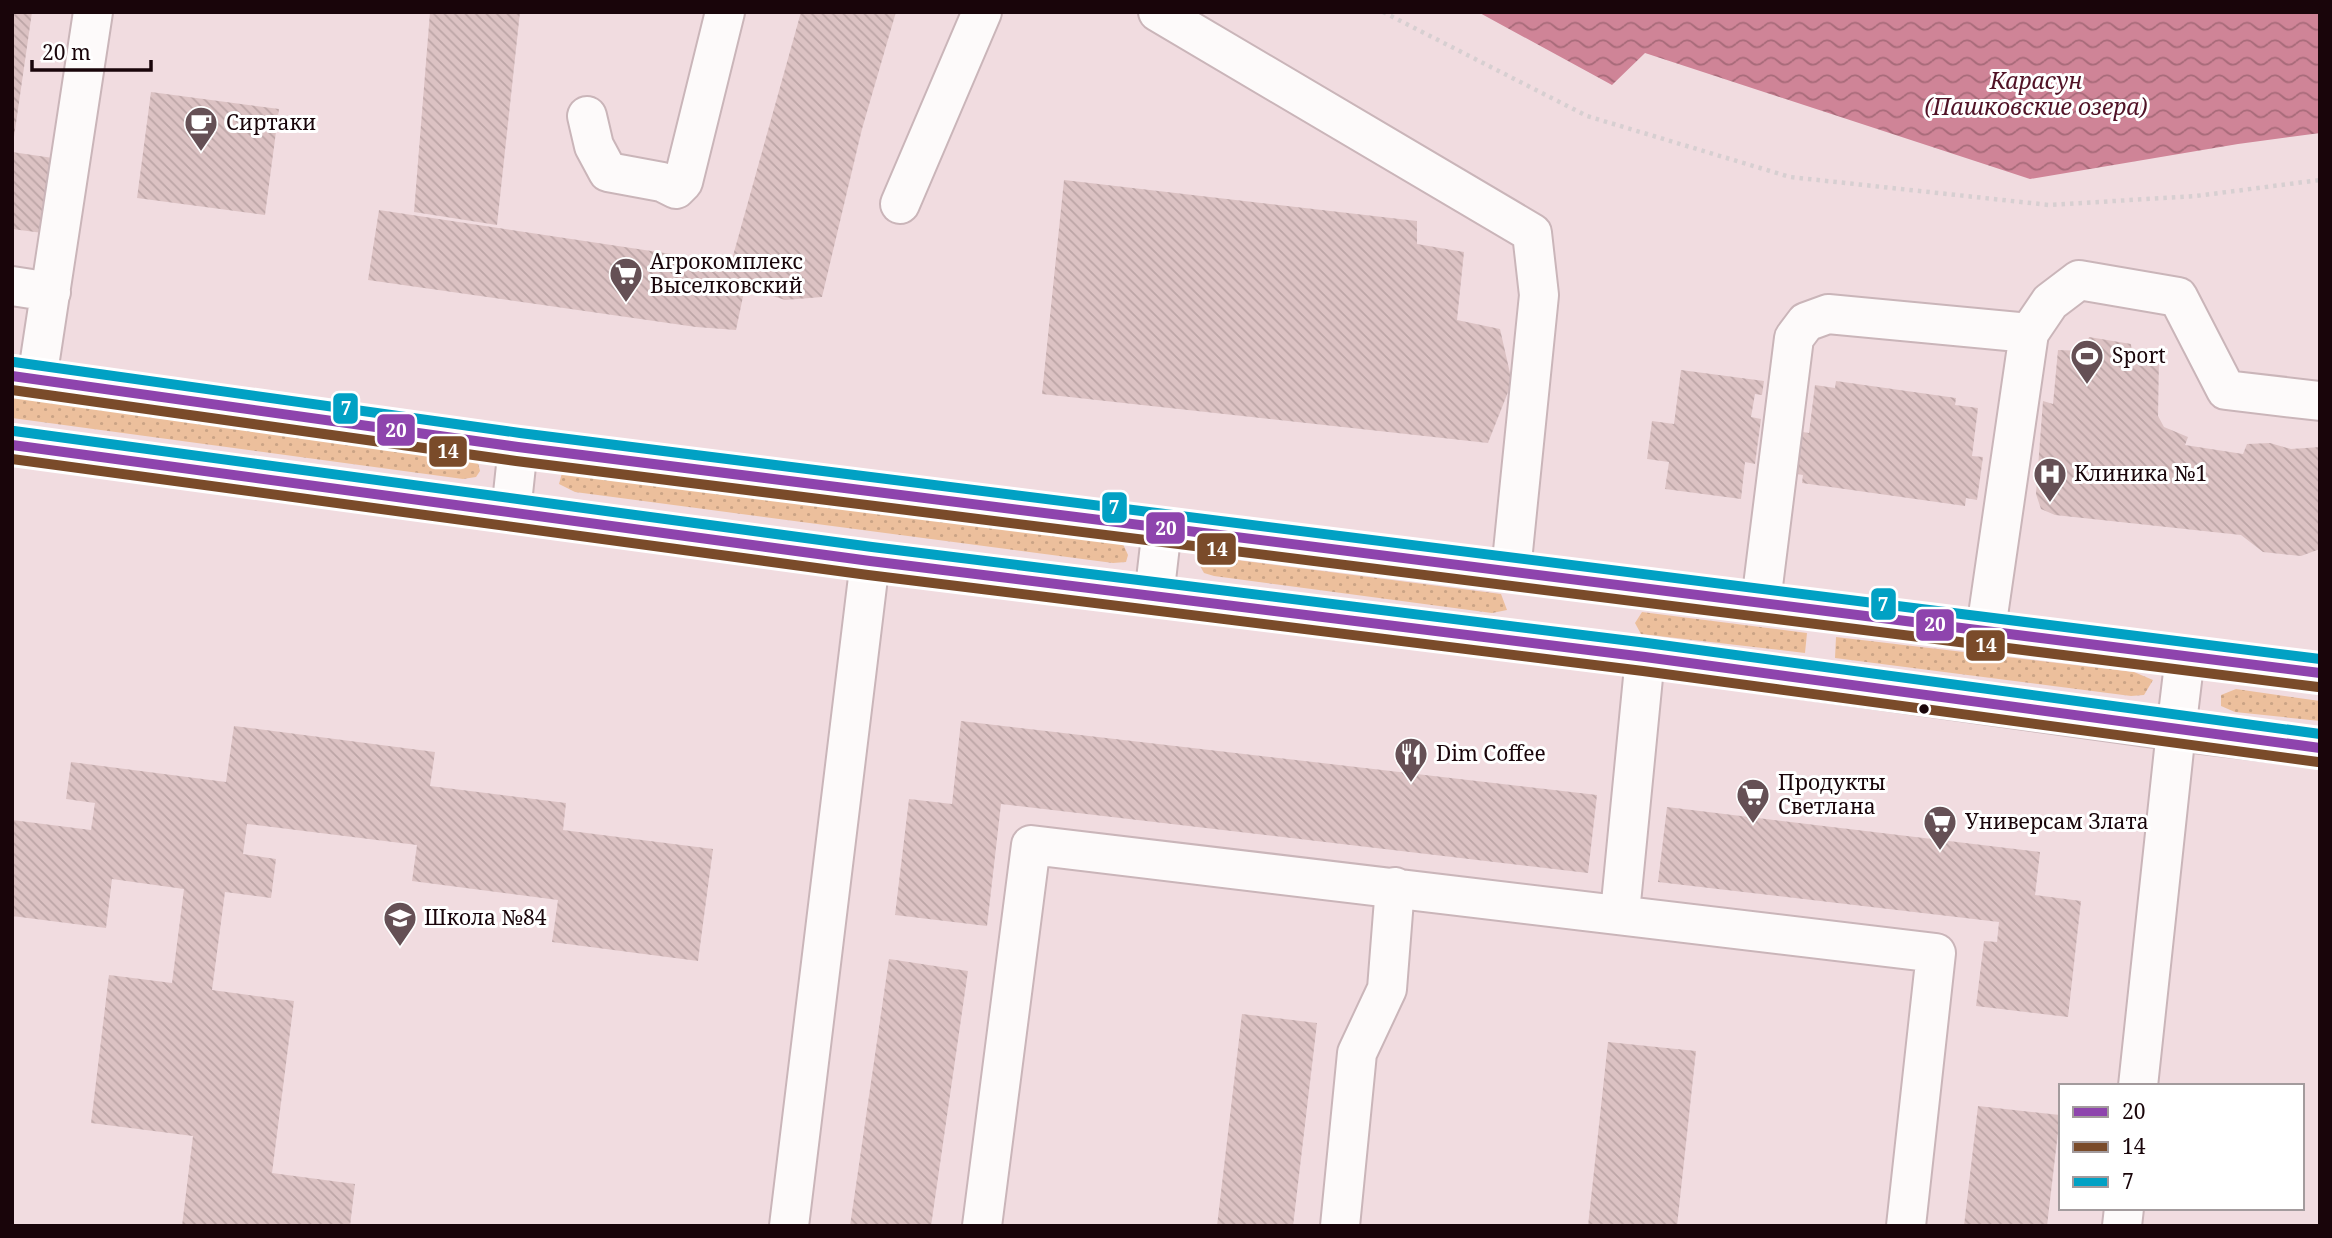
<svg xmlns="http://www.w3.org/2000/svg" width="2332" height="1238" viewBox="0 0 2332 1238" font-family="'Noto Serif',serif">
  <defs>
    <pattern id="grass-dots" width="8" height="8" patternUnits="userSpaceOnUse" patternTransform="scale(1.75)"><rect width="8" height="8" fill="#ecbf9c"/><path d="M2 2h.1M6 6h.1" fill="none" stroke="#caa385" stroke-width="1.8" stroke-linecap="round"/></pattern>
    <pattern id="water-waves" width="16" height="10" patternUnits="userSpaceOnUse" patternTransform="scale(1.75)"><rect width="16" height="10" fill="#cf8497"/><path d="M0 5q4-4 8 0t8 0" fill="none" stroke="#a76a79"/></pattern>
    <pattern id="building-back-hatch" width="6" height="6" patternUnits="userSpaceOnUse" patternTransform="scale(1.75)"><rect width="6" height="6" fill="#dcc2c3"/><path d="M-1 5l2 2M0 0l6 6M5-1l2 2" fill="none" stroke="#bca5a6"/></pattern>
  </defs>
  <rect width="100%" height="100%" fill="#f1dce0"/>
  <path fill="url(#grass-dots)" d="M12,396l455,61 11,6 2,8 -4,6 -13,2 -451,-61z
    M567,468l556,76 5,11 -2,7 -13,1 -538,-71 -16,-8 3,-11z
    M1206,556l295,38 6,16 -15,3 -278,-37 -10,-3 -5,-9z
    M1642,612l165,21 -2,20 -164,-19 -6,-11z
    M1836,637l298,35 19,8 -9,15 -13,1 -296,-38z
    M2236,689l84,12v20l-85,-9 -14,-6v-11z"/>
  <path fill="url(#water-waves)" d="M1478,12h842v121l-82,11 -208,35 -385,-126 -33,32z"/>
  <path fill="url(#building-back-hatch)" d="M12,12h20l-18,125h-2z
    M430,12h90l-23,213 -83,-13z
    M801,12h95l-34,117 -40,168 -37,3 -40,-13 -9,43 -40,-3 -328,-47 11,-70 352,53z
    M151,92l128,17 -14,106 -128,-17z
    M12,152l41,6 -10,75 -31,-4z
    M1064,180l353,41v23l47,8 -7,68 43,9 12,53 -24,61 -446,-49z
    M2089,337l42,7 1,11 27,4 -1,57 6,11 24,10 -3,8 58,9 4,-10 23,-1 21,6 29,-2v102l-19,7 -38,-4 -22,-17 -186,-20 -14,-6 -5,-15 7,-93 10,3 5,-54 27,1z
    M1681,370l83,11 -2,14 -7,-1 -4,23 10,2 -6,45 -10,-2 -4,37 -76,-10 4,-27 -22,-3 5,-38 22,3z
    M1836,381l120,17 -1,7 23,3 -6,48 11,1 -6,43 -11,-2 -1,8 -163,-23 1,-8 -12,-2 5,-42 13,2 6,-48 20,3z
    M961,721l636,74 -9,78 -587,-69 -14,122 -92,-11 14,-116 43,5z
    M234,726l201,26 -5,34 136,17 -3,27 150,19 -15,112 -146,-19 6,-42 -146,-19 5,-36 -170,-21 -4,30 33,5 -5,39 -46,-6 -13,98 82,11 -22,172 83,11 -5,42h-168l11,-90 -102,-13 18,-148 63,8 12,-94 -72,-10 -6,49 -94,-12v-96l79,10 4,-27 -29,-4 5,-37 155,20z
    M1667,807l373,45 -5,43 46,6 -13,116 -92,-11 8,-65 13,1 2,-20 -341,-40z
    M889,959l79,12 -37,255h-81z
    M1242,1014l75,9 -24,203h-76z
    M1608,1042l88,9 -19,175h-89z
    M1978,1106l82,9 -13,111h-83z"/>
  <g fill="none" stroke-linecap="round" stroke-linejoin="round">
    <defs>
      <path id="minor" d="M1158,12l374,221 7,62 -28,276
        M587,116l7,30 14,26 54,10 14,7 7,-7 42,-170
        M900,204l82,-192
        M12,286l39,6
        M37,379l56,-367
        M1154,597l8,-69
        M1761,602l33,-264 12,-16 22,-8 201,19
        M1986,629l43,-296 21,-31 29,-22 99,17 48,93 94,11
        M1620,913l25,-256
        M2138,1086l38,-355
        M789,1226l81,-665
        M982,1226l49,-381 905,108 -30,273
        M1340,1226l17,-173 30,-64 8,-102
        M2122,1226l2,-18"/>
      <path id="major" d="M12,376l506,71 1802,226
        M12,445l858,116 775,96 531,74 144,17
        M511,512l7,-65
        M2176,731l9,-75"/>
    </defs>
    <use href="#minor" stroke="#cab5b9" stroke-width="42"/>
    <use href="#major" stroke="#cab5b9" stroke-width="42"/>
    <path stroke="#d7cfd1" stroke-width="4.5" stroke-dasharray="3.5 5" stroke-linecap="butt" d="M1383,12l204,104 203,61 259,28 147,-9 124,-16"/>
    <use href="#minor" stroke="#fdfafa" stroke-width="38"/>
    <use href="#major" stroke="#fdfafa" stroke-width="38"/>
    <defs>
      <path id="bus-1" d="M12,376l506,71 1802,226
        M12,445l858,116 775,96 675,91"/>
      <path id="bus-2" d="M12,390l504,71 1802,226
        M12,459l856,116 775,96 675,91"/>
      <path id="bus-3" d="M14,362l506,71 1800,226
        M14,431l858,116 775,96 673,91"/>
    </defs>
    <use href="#bus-1" stroke="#fff" stroke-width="16"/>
    <use href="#bus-2" stroke="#fff" stroke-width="16"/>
    <use href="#bus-3" stroke="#fff" stroke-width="16"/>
    <use href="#bus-1" stroke="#8e44ad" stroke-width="10"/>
    <use href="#bus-2" stroke="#7a4b2a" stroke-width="10"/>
    <use href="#bus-3" stroke="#01a1c4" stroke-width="10"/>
  </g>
  <defs>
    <symbol id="cafe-pin" viewBox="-11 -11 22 30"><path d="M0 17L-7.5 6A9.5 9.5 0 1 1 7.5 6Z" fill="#655055" stroke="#fff"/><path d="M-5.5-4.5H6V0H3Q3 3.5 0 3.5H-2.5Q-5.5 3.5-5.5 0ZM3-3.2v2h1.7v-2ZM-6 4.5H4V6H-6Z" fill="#fff"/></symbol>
    <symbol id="supermarket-pin" viewBox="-11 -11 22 30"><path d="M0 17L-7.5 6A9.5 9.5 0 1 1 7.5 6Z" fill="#655055" stroke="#fff"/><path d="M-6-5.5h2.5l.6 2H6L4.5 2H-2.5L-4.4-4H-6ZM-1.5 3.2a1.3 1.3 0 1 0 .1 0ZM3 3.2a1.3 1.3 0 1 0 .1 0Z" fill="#fff"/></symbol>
    <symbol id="stadium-pin" viewBox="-11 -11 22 30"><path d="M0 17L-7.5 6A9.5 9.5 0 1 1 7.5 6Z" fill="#655055" stroke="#fff"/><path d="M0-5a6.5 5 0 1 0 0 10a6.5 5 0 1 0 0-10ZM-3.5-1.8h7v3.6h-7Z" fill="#fff"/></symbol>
    <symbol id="hospital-pin" viewBox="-11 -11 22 30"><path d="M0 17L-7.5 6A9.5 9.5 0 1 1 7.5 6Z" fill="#655055" stroke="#fff"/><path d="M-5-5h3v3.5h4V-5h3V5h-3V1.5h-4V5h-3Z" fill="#fff"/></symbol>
    <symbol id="restaurant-pin" viewBox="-11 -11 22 30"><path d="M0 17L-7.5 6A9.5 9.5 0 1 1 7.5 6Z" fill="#655055" stroke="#fff"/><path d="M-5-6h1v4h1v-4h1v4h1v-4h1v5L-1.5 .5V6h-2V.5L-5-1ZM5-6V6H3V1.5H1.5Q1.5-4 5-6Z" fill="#fff"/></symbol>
    <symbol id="school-pin" viewBox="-11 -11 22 30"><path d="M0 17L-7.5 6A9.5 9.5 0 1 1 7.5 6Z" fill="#655055" stroke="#fff"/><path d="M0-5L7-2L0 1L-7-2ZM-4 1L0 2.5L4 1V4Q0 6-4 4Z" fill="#fff"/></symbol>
  </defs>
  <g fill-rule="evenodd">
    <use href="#cafe-pin" x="182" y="104" width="38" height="52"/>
    <use href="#supermarket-pin" x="607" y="255" width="38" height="52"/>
    <use href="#stadium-pin" x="2068" y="337" width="38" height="52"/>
    <use href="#hospital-pin" x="2031" y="455" width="38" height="52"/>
    <use href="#restaurant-pin" x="1392" y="735" width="38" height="52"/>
    <use href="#supermarket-pin" x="1734" y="776" width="38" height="52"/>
    <use href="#supermarket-pin" x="1921" y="803" width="38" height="52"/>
    <use href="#school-pin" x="381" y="899" width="38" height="52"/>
  </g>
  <circle fill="#19050a" stroke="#fff" stroke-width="2.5" cx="1924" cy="709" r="6"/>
  <g text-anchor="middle" stroke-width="6" stroke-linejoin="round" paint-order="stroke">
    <g font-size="21" fill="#19050a" stroke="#fff" text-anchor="start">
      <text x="226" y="130">Сиртаки</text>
      <text x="650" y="269">Агрокомплекс<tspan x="650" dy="24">Выселковский</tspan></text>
      <text x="2112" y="363">Sport</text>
      <text x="2074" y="481">Клиника №1</text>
      <text x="1436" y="761">Dim Coffee</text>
      <text x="1778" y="790">Продукты<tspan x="1778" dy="24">Светлана</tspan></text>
      <text x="1965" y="829">Универсам Злата</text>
      <text x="424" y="925">Школа №84</text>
    </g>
    <g font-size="23" font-style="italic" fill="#501226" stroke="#fff">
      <text x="2036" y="89">Карасун<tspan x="2036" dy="26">(Пашковские озера)</tspan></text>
    </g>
  </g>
  <g stroke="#fff" stroke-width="2.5">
    <rect x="332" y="392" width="27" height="33" rx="7" fill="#01a1c4"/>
    <rect x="376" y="413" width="40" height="34" rx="7" fill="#8e44ad"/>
    <rect x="428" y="435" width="40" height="33" rx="7" fill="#7a4b2a"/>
    <rect x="1101" y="491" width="27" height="33" rx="7" fill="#01a1c4"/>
    <rect x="1145" y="511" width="41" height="34" rx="7" fill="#8e44ad"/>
    <rect x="1196" y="532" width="41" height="34" rx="7" fill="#7a4b2a"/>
    <rect x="1870" y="587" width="27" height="34" rx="7" fill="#01a1c4"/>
    <rect x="1915" y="608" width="40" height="34" rx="7" fill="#8e44ad"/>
    <rect x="1965" y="629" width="41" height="33" rx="7" fill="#7a4b2a"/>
  </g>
  <g font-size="19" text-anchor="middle" font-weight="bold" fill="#fff">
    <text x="346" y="415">7</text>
    <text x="396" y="437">20</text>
    <text x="448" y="458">14</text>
    <text x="1114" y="514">7</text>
    <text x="1166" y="535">20</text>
    <text x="1217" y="556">14</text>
    <text x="1883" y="611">7</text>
    <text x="1935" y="631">20</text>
    <text x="1986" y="652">14</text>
  </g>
  <rect width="2332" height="1238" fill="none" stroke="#19050a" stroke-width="28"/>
  <rect x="2059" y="1084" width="245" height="126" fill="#ffffff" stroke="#a39b9d" stroke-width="2"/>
  <rect x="2073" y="1107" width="35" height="10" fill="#8e44ad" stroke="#a39b9d" stroke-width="2"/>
  <text x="2122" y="1119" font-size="21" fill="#19050a">20</text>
  <rect x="2073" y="1142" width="35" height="10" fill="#7a4b2a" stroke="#a39b9d" stroke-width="2"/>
  <text x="2122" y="1154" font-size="21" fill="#19050a">14</text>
  <rect x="2073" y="1177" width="35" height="10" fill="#01a1c4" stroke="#a39b9d" stroke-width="2"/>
  <text x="2122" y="1189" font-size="21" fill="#19050a">7</text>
  <path d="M32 60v10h119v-10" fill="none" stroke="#19050a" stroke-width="3.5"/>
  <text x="42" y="60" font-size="21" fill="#19050a" stroke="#ffffff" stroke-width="5" paint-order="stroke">20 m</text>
</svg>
